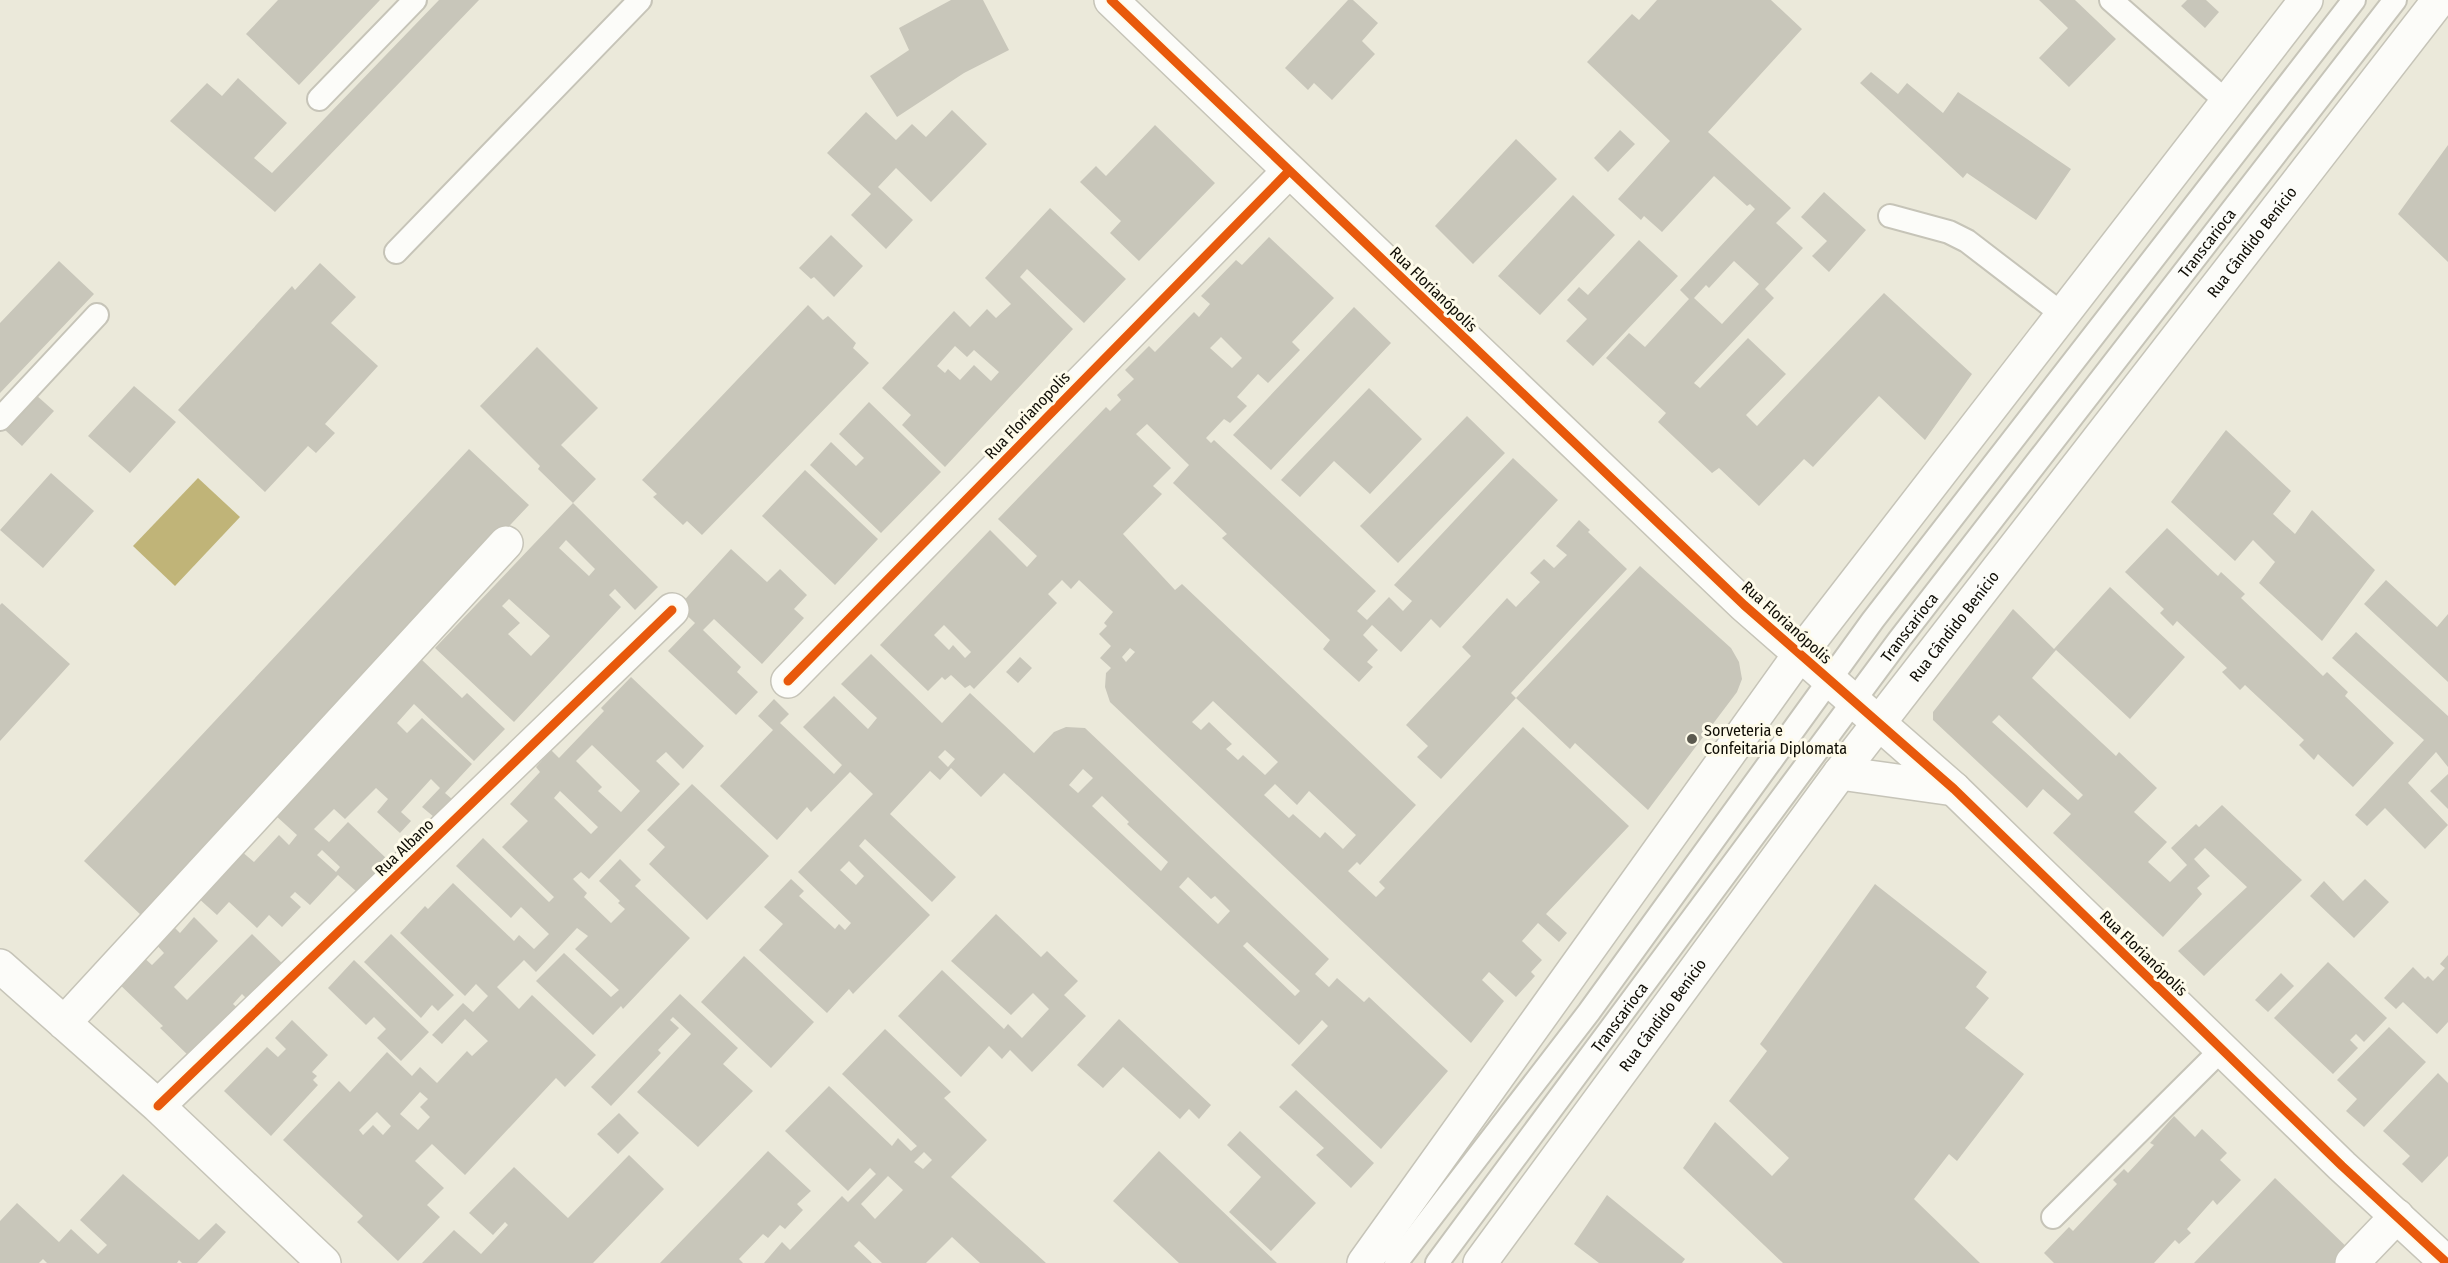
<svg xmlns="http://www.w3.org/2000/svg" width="2448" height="1263" viewBox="0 0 2448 1263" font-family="'Fira Sans Condensed',sans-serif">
  <rect width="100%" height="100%" fill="#ebe9da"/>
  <path fill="#c0b478" d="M198,478l42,39 -65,69 -42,-40z"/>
  <path fill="#c8c6ba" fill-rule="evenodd" d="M278,0h102l-81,85 -53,-51z
    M439,0h40l-204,212 -105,-91 37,-38 15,13 16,-18 49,45 -33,35 18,15z
    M951,0h32l26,50 -45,23 -67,44 -27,-41 39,-26 -10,-22z
    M1348,0h5l25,23 -16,18 13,13 -43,46 -18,-17 -6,7 -23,-22z
    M1657,0h114l31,29 -94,103 83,76 -15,15 27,25 -38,41 9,9 -80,85 6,5 48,-50 38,36 -40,41 11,11 127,-133 88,81 -47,66 -46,-44 -66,71 -9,-8 -45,47 -40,-38 -7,5 -54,-51 8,-9 -60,-55 23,-25 16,14 44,-48 -9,-9 75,-81 -5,-5 -3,2 -33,-30 -52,56 -18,-16 -3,4 -23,-21 52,-58 -83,-79 45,-48 7,6zM1734,261l25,23 -37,40 -28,-26 12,-13 3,3z
    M2039,0h36l41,39 -47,48 -30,-29 29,-30z
    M2187,0h19l13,12 -14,16 -24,-22z
    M1871,72l27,22 9,-11 36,30 15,-21 113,77 -35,51 -69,-47 -4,5 -103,-95z
    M952,110l35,34 -56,58 -35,-34 -18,19 35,33 -27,29 -35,-34 20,-21 -44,-41 39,-41 30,28 16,-16 14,13z
    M1155,125l60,58 -76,78 -29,-28 11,-12 -41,-39 16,-16 10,10z
    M1620,130l15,14 -27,28 -14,-14z
    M1516,139l41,40 -84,85 -38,-38z
    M2448,145v117l-50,-48z
    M1824,192l42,38 -37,42 -17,-16 15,-15 -26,-24z
    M1573,195l42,40 -75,80 -42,-39z
    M1050,208l76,71 -42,44 -57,-54 -7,8 53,52 -128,138 -43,-42 9,-10 -29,-27 72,-77 16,16 17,-18 9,9 15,-14 -26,-26zM955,346l12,11 7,-7 25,22 -8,9 -17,-16 -14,15 -12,-11 -3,4 -8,-7z
    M831,235l32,31 -29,31 -20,-20 -3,2 -12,-11z
    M1269,237l65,61 -42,44 8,8 -32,33 -10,-9 -21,23 10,9 -17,17 -6,-4 -18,19 5,5 3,-3 162,151 -19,20 10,9 22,-23 14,14 9,-10 -18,-16 119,-127 45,42 -118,128 -9,-9 -30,33 -29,-27 -9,10 15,15 -11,12 6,5 -14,15 -36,-33 7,-9 -108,-102 5,-4 -54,-51 16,-18 -42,-41 -11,10 35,34 -18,18 9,8 -39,40 52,56 7,-6 234,221 -56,60 -3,-3 -9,9 28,26 9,-9 -6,-6 144,-155 106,99 -83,88 21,19 -8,9 -21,-19 -16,18 20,19 -11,12 4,4 -19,21 -27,-25 -7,8 22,21 -33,42 -361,-341 -5,-15 1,-14 5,-5 -11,-10 11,-12 -12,-12 8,-8 -3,-3 9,-11 -34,-32 -8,9 -9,-9 -14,14 9,9 -83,86 -4,-4 -5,3 -14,-13 -6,5 -3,-3 -14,14 -48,-46 110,-115 37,37 10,-11 -39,-37 108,-112 4,4 11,-11 -4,-5 17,-16 -9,-9 24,-24 6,6 39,-40 5,5 11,-13 -9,-8 35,-36 6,5zM1221,337l21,21 -10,10 -22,-20zM944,625l27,27 -6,6 -12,-13 -4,5 -15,-15zM1130,648l5,4 -9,10 -4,-5zM1213,701l65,61 -13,13 -22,-20 -5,5 -12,-11 6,-5 -23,-22 -8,8 -9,-8zM1275,784l22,21 12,-14 47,44 -13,14 -18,-17 -5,6 -27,-24 -4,4 -25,-23z
    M1639,240l39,36 -85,90 -27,-25 21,-22 -20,-19 12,-13 9,8z
    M59,261l35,33 -94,99v-70z
    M320,263l36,34 -25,26 47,43 -53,58 10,9 -19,20 -8,-7 -43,46 -87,-82 114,-124 3,4z
    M808,305l15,15 5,-4 28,27 -3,5 16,15 -167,172 -15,-14 -4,4 -30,-28 4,-3 -15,-14z
    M1354,307l37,36 -120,127 -38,-35z
    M537,347l61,61 -37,37 35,34 -23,24 -35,-34 2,-3 -60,-60z
    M134,386l42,36 -46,51 -42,-37z
    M1369,388l53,51 -52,55 -36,-33 -34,36 -19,-17z
    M36,395l18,16 -32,35 -18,-17z
    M869,402l72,70 -60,61 -71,-68 21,-23 25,24 8,-8 -25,-24z
    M1467,416l38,37 -107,110 -38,-37z
    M2226,430l65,61 -18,23 22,20 17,-24 63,60 -53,71 -63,-58 16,-21 -22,-22 -18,21 -64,-59z
    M469,449l60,56 -387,411 -58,-55z
    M805,470l73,69 -43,46 -73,-69z
    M51,473l43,38 -51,57 -43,-38z
    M573,503l85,84 -23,23 -20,-21 -6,6 12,12 -107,115 -79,-74zM566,540l29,29 -6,7 -30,-28zM509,599l41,37 -19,20 -23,-22 12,-11 -18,-17z
    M1579,520l11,10 -2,2 39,37 -116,124 5,5 -75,81 -24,-22 11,-11 -22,-21 65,-69 -9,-9 45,-49 9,9 24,-25 -10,-9 14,-14 10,9 13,-13 -11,-9z
    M2167,528l51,48 3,-4 24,22 -4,4 82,78 4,-4 21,20 -3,4 49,47 -41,44 -35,-33 -4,6 -15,-15 5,-5 -59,-55 -5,5 -18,-18 5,-4 -50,-47 -4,5 -13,-13 4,-4 -39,-37z
    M731,549l36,33 13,-13 27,26 -13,14 10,9 -42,46 -48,-45 -11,11 38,37 -4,5 21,20 -22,23 -68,-64 27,-28 -17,-16z
    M1640,566l91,82 8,14 3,17 -5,13 -89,118 -73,-67 -5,6 -54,-51z
    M2386,580l51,47 11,-13v68l-84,-78z
    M2110,587l75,70 -55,62 -74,-69 -24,28 84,78 3,-4 38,36 -23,24 33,30 -19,20 22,20 17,-17 -16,-17 25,-24 3,3 23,-22 80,75 -98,96 -26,-25 69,-64 -42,-39 -11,11 16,17 -13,12 5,6 -39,43 -110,-104 18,-19 -28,-25 -16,19 -94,-88v-8l80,-103 41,40zM1999,715l84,80 -5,5 -86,-78z
    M2,603l68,61 -70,77v-136z
    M2356,632l92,84v51l-12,-15 -28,31 40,42 -23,24 -40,-41 -18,18 -12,-11 69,-75 -92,-82z
    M871,654l71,69 28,-30 64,60 20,-21 12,-5 19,1 244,231 -14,15 14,13 8,-9 27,24 5,-5 79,74 -67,78 -90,-84 37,-39 -6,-6 -23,25 -295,-272 -23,24 -30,-29 -11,12 -10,-9 -40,43 66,63 -24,25 -67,-63 -6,7 71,69 -77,79 -4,-5 -22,24 -68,-63 24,-26 -19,-17 27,-28 13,12 -5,5 36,33 4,-5 6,6 6,-7 -53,-51 75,-78 -23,-22 -39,40 -4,-5 -30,33 -57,-54 53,-56 -15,-14 16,-17 15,15 -9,9 54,51 8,-9 -39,-38 31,-31 34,33 9,-11 -36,-34zM945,750l10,9 -7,8 -10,-10zM1083,769l10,9 -15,15 -9,-8zM1102,796l27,26 -2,2 41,38 -7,9 -69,-65zM849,861l15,15 -8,9 -16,-15zM1188,877l23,22 4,-3 15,15 -12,13 -39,-37zM1247,942l53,49 -5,5 -52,-50z
    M1020,657l12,11 -14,15 -12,-11z
    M422,660l40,38 5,-5 38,36 -31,32 -60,-57 -17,19 10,10 15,-15 50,46 -27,29 7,6 -18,18 -12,-10 18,-19 -9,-9 -30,33 10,9 -11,12 -23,-21 11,-13 -12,-11 -31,31 -11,-10 -20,20 15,13 19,-20 39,37 -30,33 -19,-17 -28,30 -15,-13 -5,5 11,10 -19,20 -13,-12 -12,13 -28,-26 -12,13 -20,-18 44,-46 13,11 25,-27 10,10 8,-10 -22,-20zM322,850l18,17 -4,5 -19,-17z
    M631,677l73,69 -21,23 -17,-17 -10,9 24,23 -91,95 -8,-7 -8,7 14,14 -3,4 27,26 14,-14 -7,-6 2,-2 -21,-20 21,-22 21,21 -6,6 55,52 -67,71 -2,-3 -28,29 -57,-54 28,-28 47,44 8,-7 -44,-41 13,-13 -11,-8 -41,44 -12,-12 -27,27 22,22 13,-14 64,60 -31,32 -9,-9 -91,97 -33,-31 -17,17 29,27 -17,17 13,12 -42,44 -41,-39 6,-6 -80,-76 56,-59 11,11 37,-40 25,24 8,-9 17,16 30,-32 5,5 16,-15 -23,-22 -23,25 -10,-9 31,-32 10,9 15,-16 -12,-12 -11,12 -65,-63 25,-27 3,3 25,-26 61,58 5,-6 15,14 15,-15 -28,-27 -10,11 -55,-52 27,-28 66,64 5,-5 -52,-50 26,-26 -18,-17 30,-32 -4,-5 15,-17 8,8 45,-47 -3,-3zM592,745l48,46 -19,21 -23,-21 4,-4 -26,-26zM560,791l38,36 -7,7 -37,-36zM420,1092l8,7 -8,8 10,10 -12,13 -18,-16zM377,1112l14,14 -8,9 -10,-10 -10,10 -4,-5z
    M2448,774v35l-18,-18z
    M692,784l77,72 -62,64 -58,-56 16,-17 -18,-17z
    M2365,879l24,23 -35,36 -44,-42 14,-15 19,20z
    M1875,884l112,88 -11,15 13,11 -24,30 59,46 -67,87 -8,-7 -35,45 66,64h-197l-100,-95 32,-46 57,54 17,-18 -60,-57 38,-50 -7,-7z
    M996,914l45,43 6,-6 31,30 -14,14 22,21 -54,56 -22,-22 -8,9 -13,-13 -28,31 -63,-61 44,-46 62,59 4,-5 14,14 27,-29 -16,-16 -22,22 -60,-54z
    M194,917l24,24 -44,46 13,13 65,-66 35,34 -35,36 -10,-10 -9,10 10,9 -52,45 -31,-30 3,-2 -47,-45 25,-26 11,10 12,-12 -10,-11 17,-18 9,9z
    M391,934l63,61 -16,16 -6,-6 -11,13 -57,-56z
    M2448,955v67l-11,12 -34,-32 -7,7 -12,-11 29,-31 12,12 3,-3 5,5 12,-13 -5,-4z
    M744,956l70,66 -43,46 -70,-66z
    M354,960l75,72 -28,29 -24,-23 9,-9 -12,-12 -8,8 -38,-37z
    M2328,962l59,56 -23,24 -8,-8 -6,6 8,8 -25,26 -59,-56z
    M2281,973l13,13 -26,26 -13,-12z
    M680,994l58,54 -15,16 30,27 -55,56 -61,-55 54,-58 -18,-17 -3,3 9,8 -21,22 3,3 -50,53 -20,-19z
    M1119,1019l92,86 -12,14 -10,-10 -9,10 -57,-52 -20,21 -26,-23z
    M292,1020l36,35 -16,17 5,4 -4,4 5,5 -47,51 -47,-45 43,-44 11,10 8,-8 -11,-11z
    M2389,1027l37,35 -62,65 -18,-16 11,-12 -20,-19z
    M885,1029l66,63 -7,6 43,42 -36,37 95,86h-66l-28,-26 -26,26h-44l-23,-22 -5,5 18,17h-108l18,-21 8,8 52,-54 6,6 28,-28 -6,-6 -22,23 -63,-60 44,-45 63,60 6,-8 13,13 6,-5 -75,-72zM924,1152l8,8 -9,9 -9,-7zM888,1176l15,14 -28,29 -14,-15z
    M2438,1073l10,10v73l-26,27 -20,-19 8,-8 -27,-25z
    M1296,1090l78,73 -23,25 -35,-33 8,-7 -45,-41z
    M619,1113l20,20 -21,21 -21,-20z
    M2174,1116l21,21 7,-8 25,24 -7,7 21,20 -24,25 -4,-5 -26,29 4,4 -12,11 -4,-4 -21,23h-100l-10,-10 25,-26 4,4 44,-47 -4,-4 11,-11 4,4 26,-28 -4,-2z
    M1240,1131l76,72 -45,48 -42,-39 32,-35 -34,-32z
    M768,1151l43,40 -14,13 6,6 -18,19 -5,-4 -12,13 -5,-4 -24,25 4,4h-83z
    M1159,1151l118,112h-98l-66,-62z
    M629,1155l35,34 -71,74h-171l32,-33 27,24 27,-29 -3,-3 -12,13 -24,-22 45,-46 54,51z
    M123,1174l76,66 17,-17 10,9 -29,31h-15l-3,-3 -2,3h-130l-4,-4 -4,4h-39v-42l17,-18 42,39 12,-13 27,25 9,-9 -27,-25z
    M2275,1178l78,75 -9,10h-150z
    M1607,1195l78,64 -3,4h-83l-25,-19z"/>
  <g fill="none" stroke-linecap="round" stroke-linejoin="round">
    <defs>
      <g id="service">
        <path d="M2111,0l116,102"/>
        <path d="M319,99l96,-99"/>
        <path d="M1890,216l59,16 18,9 95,73"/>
        <path d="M396,252l244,-252"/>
        <path d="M0,419l97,-104"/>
        <path d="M2053,1217l169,-168"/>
        <path d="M1396,1263l193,-251 284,-392 481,-620"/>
        <path id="s1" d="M1437,1263l462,-623 496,-640"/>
      </g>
      <path id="minor" d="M788,681l501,-510
        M0,966l158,140 166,157
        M64,1023l442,-480
        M158,1106l514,-496
        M2352,1263l45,-47"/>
      <path id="tertiary" d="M1111,0l633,605 210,184 388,377 105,97"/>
      <g id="primary">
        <path d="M1840,773l114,16"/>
        <path d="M1364,1263l436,-609 506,-654"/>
        <path id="s2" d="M1480,1263l360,-490 599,-773"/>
      </g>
    </defs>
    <use href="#service" stroke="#c6c4b8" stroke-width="26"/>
    <use href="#minor" stroke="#c6c4b8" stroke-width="36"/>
    <use href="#tertiary" stroke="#c6c4b8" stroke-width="36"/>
    <use href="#primary" stroke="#c6c4b8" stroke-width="36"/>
    <use href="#service" stroke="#fcfcf9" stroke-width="22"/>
    <use href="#minor" stroke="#fcfcf9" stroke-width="33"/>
    <use href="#tertiary" stroke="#fcfcf9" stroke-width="33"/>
    <use href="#primary" stroke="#fcfcf9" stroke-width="33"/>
    <defs>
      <path id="cycleway" d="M1111,0l633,605 210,184 388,377 105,97
        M788,681l501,-510
        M158,1106l514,-496"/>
    </defs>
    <use href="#cycleway" stroke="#fefbea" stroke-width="13"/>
    <use href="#cycleway" stroke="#e8590c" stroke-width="9"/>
  </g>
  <circle fill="#5b594f" stroke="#fefbea" stroke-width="2" cx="1692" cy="739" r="6"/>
  <g text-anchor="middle" stroke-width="6" stroke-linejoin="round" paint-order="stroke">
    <g font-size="16" fill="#0e0c04" stroke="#fefbea">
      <text dy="6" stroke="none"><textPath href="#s1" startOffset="1278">Transcarioca</textPath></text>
      <text dy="6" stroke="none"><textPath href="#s2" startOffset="1280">Rua Cândido Benício</textPath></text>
      <text transform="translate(1434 289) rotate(44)" y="6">Rua Florianópolis</text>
      <text transform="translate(1027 415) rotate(-46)" y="6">Rua Florianopolis</text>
      <text transform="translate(1787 622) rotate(42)" y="6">Rua Florianópolis</text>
      <text dy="6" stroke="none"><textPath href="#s1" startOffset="792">Transcarioca</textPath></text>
      <text dy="6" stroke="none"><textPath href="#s2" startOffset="794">Rua Cândido Benício</textPath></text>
      <text transform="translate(404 847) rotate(-44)" y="6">Rua Albano</text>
      <text transform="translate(2144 953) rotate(44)" y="6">Rua Florianópolis</text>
      <text dy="6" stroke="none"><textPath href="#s2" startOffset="308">Rua Cândido Benício</textPath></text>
      <text dy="6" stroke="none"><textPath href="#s1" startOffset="306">Transcarioca</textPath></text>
    </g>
    <g font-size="16" fill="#0e0c04" stroke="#fefbea" text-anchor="start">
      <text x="1704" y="736">Sorveteria e<tspan x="1704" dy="18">Confeitaria Diplomata</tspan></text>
    </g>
  </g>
</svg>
